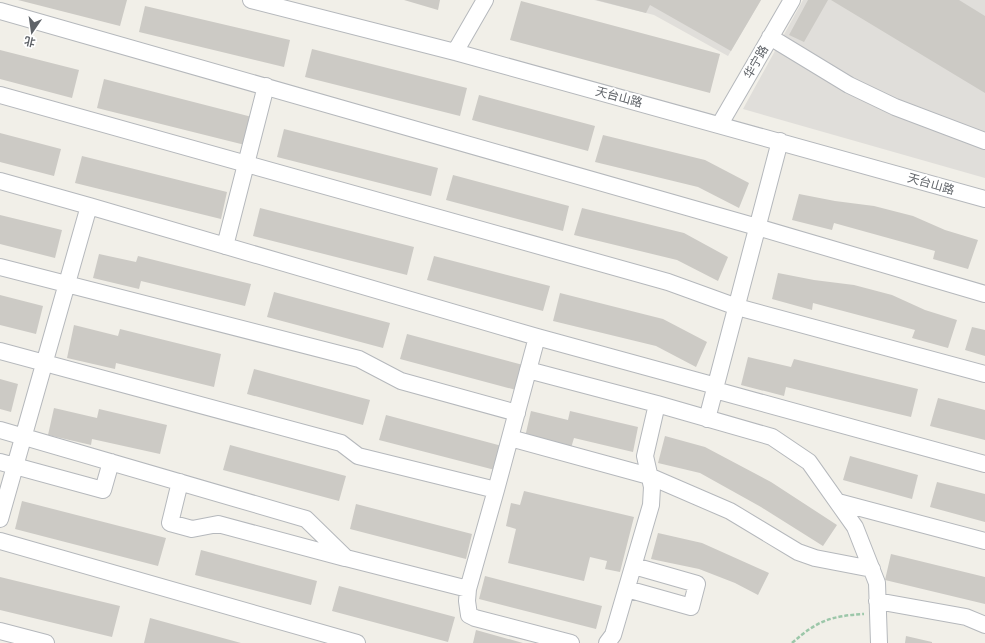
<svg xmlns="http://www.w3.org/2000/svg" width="985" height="643" viewBox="0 0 985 643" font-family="'Public Sans','Noto Sans SC',sans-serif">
  <rect width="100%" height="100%" fill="#f1efe8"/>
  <path fill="#e0deda" d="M594,0h167l-33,56 -74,-41z
    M803,0h182v178l-242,-69z"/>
  <path fill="#cccac5" d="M18,0h109l-7,26z
    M404,0h36l-2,10z
    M596,0h165l-30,51 -81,-46 -4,8z
    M808,0h20l-24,42 -15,-7z
    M831,0h128l26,16v77z
    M521,1l199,53 -10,39 -200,-53z
    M145,6l145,34 -6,27 -145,-35z
    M312,49l155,39 -7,28 -155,-39z
    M0,50l79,20 -7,28 -72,-19z
    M104,79l148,38 -7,28 -148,-37z
    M479,95l116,31 -7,25 -116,-31z
    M284,129l154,39 -7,28 -154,-39z
    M0,133l61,16 -7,27 -54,-14z
    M603,135l102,25 44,23 -10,25 -41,-21 -103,-25z
    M82,156l145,36 -6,27 -146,-36z
    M453,175l116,31 -6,25 -117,-31z
    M799,194l36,7 39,5 39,10 32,14 33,10 -10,29 -35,-10 2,-8 -101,-28 -2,7 -40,-10z
    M260,208l154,39 -7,28 -154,-39z
    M582,208l102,25 44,24 -10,24 -41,-21 -103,-25z
    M0,215l62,15 -7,28 -55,-14z
    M99,254l37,8 2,-6 113,28 -6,22 -104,-25 -2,8 -46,-11z
    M434,256l116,30 -7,25 -116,-31z
    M778,273l36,7 40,5 38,10 33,15 32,10 -9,28 -36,-10 3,-8 -102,-27 -1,7 -40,-11z
    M274,292l116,31 -7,25 -116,-31z
    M560,293l103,26 44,23 -11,25 -40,-21 -103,-25z
    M0,295l43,11 -7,28 -36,-9z
    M74,325l44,11 2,-7 101,25 -7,33 -98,-24 -1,6 -48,-11z
    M972,327l13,3v26l-20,-6z
    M407,334l116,31 -7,25 -116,-31z
    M748,357l43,10 3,-8 124,30 -7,28 -125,-30 -2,9 -43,-11z
    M254,369l116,31 -7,25 -116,-31z
    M0,379l18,5 -7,28 -11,-3z
    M938,398l47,12v30l-55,-14z
    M54,408l43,10 2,-9 68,16 -7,29 -68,-15 -1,6 -43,-10z
    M531,411l37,9 2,-9 68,16 -5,25 -59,-14 -3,10 -46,-11z
    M386,415l116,31 -7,24 -116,-30z
    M665,436l40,11 66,35 66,43 -14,21 -62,-39 -61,-34 -42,-10z
    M230,445l116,31 -7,25 -116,-31z
    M850,456l68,19 -6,24 -69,-19z
    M937,482l48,12v28l-55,-15z
    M524,491l110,26 -14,55 -15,-3 2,-8 -17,-4 -6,24 -76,-18 8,-34 -10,-3 5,-23 9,2z
    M22,501l144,37 -8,28 -143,-37z
    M356,504l116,30 -6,25 -116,-30z
    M658,533l44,10 67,30 -11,22 -23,-12 -36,-14 -48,-10z
    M201,550l116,31 -6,24 -116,-30z
    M891,554l94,23v27l-100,-24z
    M485,576l117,30 -6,23 -117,-30z
    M0,577l120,29 -8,31 -112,-27z
    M339,586l116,31 -7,25 -116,-31z
    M150,618l91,25h-97z
    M476,630l47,13h-50z
    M906,636l26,6v1h-27z"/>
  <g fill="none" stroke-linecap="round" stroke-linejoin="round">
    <defs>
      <path id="minor" d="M251,0l204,52 530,147
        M0,11l757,216 228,67
        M770,37l79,48 46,22 90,34
        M455,52l30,-52
        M0,95l668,187 69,25 248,67
        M720,124l72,-124
        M0,181l89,25
        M225,246l41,-160
        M0,267l359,92 42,22 116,32
        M537,337l-41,153 -28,99 -1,12 2,14 6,3 96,25
        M0,351l341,92 17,13 138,34
        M528,370l129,34
        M715,390l270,74
        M707,419l73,-278
        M0,430l306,89 40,39 122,31
        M510,438l139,38 81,35 68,41 17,6 57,11
        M0,462l103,28 8,-28
        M180,482l-10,41 22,6 26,-5 127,34
        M838,502l147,39
        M0,519l89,-313 448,131 179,49
        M0,541l357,102
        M627,589l64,18 6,-23 -63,-18
        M877,601l89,16 19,8
        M0,631l46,12
        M607,643l6,-8 38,-130 1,-18 -7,-31 12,-52 115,33 37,25 46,65 22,56 2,60"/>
    </defs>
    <use href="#minor" stroke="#b5b8bc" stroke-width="18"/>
    <path stroke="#9cc7a9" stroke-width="2.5" stroke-dasharray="4 2" stroke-linecap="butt" d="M792,643c25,-22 38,-27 72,-29"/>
    <use href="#minor" stroke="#fff" stroke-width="16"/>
  </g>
  <g text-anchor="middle" stroke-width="4" stroke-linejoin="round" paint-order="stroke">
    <g font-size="12" fill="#5f6368" stroke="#fff">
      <text transform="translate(756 62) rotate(-60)" y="4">华宁路</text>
      <text transform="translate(619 97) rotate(15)" y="4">天台山路</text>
      <text transform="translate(931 184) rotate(16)" y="4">天台山路</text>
    </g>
  </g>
  <g transform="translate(32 32) rotate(193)" stroke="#ffffff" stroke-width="3" paint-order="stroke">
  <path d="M0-3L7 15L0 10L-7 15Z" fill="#5f6368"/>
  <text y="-6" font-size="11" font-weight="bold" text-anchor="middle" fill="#5f6368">北</text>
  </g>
</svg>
